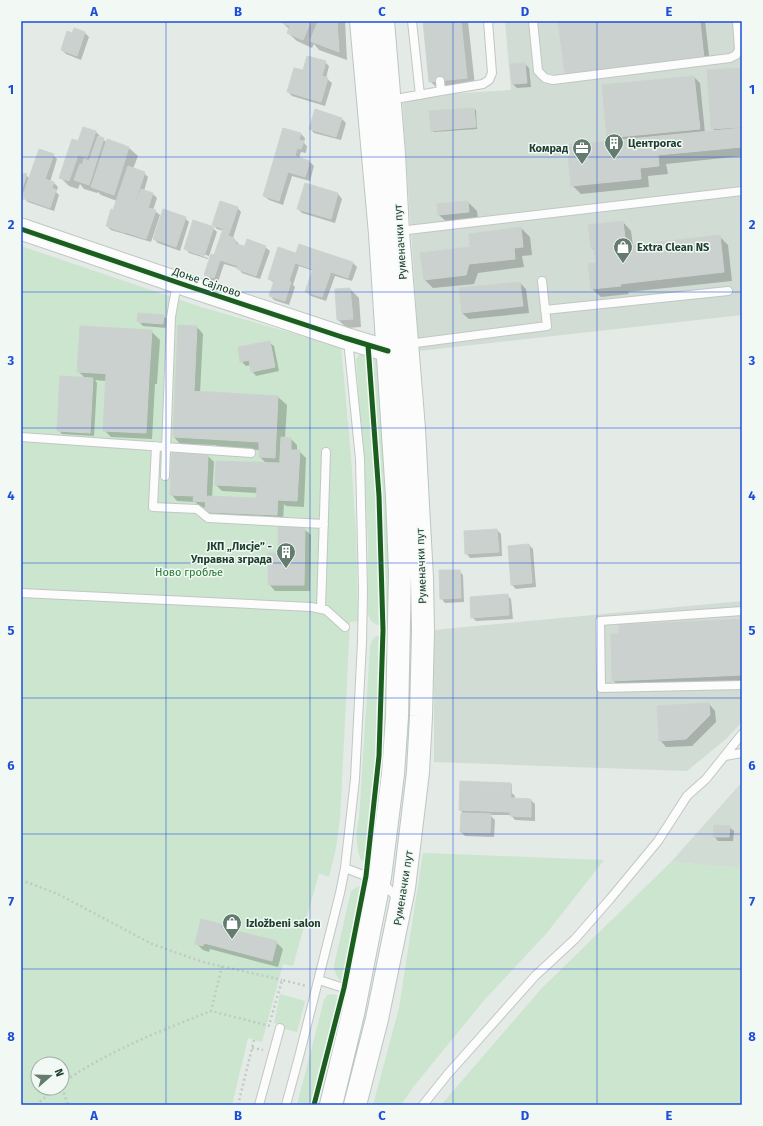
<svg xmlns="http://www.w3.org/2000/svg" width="763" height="1126" viewBox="0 0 763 1126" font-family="'Fira Sans',sans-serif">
  <rect width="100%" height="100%" fill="#e4eae6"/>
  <path fill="#d1dcd5" d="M505,21h237v294l-323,36 -17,-254 109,-7z
    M742,601v121l-16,17 -39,32 -253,-9v-132z
    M742,782v86l-71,-6z"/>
  <path fill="#cbe5ce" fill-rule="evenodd" d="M21,246l180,61 140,40 10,109 5,77 2,88 -8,1 -10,197 -4,29 -7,29 -10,-4 -26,93 -10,-2 -21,78 -14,-4 -16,67h-211zM38,1064h24v24h-24z
    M361,353l17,4 15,214 -3,50c-9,8 -20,4 -22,-8v-67l-3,-66 -9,-121z
    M382,635l7,3 1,69 -17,154 -5,3c-7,-2 -9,-7 -10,-14 -2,-12 -2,-20 1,-31l11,-172c1,-8 5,-11 12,-12z
    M423,853l181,7 -58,74 -60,64 -72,88 -13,19h-28l26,-97z
    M671,862l71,6v237h-301l100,-116z
    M359,886l10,1 -19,96 -6,1c-6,-5 -10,-11 -10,-19l17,-74z
    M280,994l25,7 -8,31 -12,-3v-3l-11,-3z
    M331,994c8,1 12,5 13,12l-21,99h-26l27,-105 3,-5z"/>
  <path fill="#0003" fill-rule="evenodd" d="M283,21h62l2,39 -28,-10 -5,-6 -2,4 -15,-7 -9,-8 1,-4 -6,-6z
    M424,21h44l7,65 -36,4 -9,-9z
    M559,21h146l5,43z
    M75,29l10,4 4,4 -8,23 -15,-6 -4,-4z
    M325,62l4,4 -3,12 6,5 -7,23 -33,-10 -4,-4 16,-20z
    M525,64l4,4 2,19 -14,1 -4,-4z
    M742,69v87l-76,8 2,10 -20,2 1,11 -68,7 -9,-9 41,-43 -5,-4 86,-61 6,6 5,50 11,-1 -4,-4z
    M474,109l2,1 1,19 -43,3 -2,-2z
    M342,119l4,4 -5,17 -27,-7 -4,-5z
    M284,129l17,5 4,4 -1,5 3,3 -1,7 -5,-1 -2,6 11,4 4,4 -4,15 -18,-5 -9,29 -14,-5 -5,-4z
    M96,132l11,11 1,-2 21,7 9,8 -5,13 11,4 4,4 -4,14 9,3 4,4 -4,12 2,1 5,4 -9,27 -40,-12 -4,-4 7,-15 3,-10 -16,-6 -3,-3 -1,1 -13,-4 -4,-5 -2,5 -9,-3 -8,-8 18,-36z
    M53,155l4,4 -7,23 4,1 4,4 -2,5 3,3 -5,16 -26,-9 -4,-4 -1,2 -2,-1v-25l5,1 4,4z
    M305,185l33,9 4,5 -7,24 -33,-10 -4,-4z
    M468,202l9,9 1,9 -30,3 -9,-8z
    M237,207l4,5 -8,26 5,5 1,2 6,2h20l5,4 -10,28 -18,-6 -4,-5 -14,-4 -6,18 -9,-3 -4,-5 10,-17 9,-26 -7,-2 -4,-4z
    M185,218l4,4 -9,29 -22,-8 -4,-4z
    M623,222l8,9 2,15 86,-10 9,9 4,36 -104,11 1,2 -28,3 -9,-8 5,-25 -2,-13 -3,-3z
    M213,228l4,4 -9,27 -19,-6 -4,-5zM188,249l21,7 -1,2 -20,-7z
    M521,228l9,9 2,18 -10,1 2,11 -46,6 -4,11 -41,4 -8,-8 46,-32z
    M299,245l54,18 4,4 -5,14 -17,-5 -9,25 -15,-5 -4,-4 7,-21 -15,-5 -6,19 2,2 -6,18 -15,-5 -4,-5 4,-12 -5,-4 27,-25z
    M520,283l6,6 3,24 -60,6 -7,-6z
    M350,289l9,9 2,29 -14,1 -9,-8z
    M163,316l5,4 -1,8 -24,-2 -4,-4z
    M179,326l18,1 6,7 -3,59 78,4 9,8 -2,33 6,1 6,6v6h2l7,7 -2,49 -18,-1 -2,-2 -1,17 -70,-3 -7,-7 1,-3 -6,-1 -6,-5 -18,-1 -6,-7 37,-38 6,6 -2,36 45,2v-7l-35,-2 -6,-6 51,-21 -7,-7v-7l-42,-2 -2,-3 -36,-1 -6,-7z
    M151,331l9,9 -3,44h-2l-3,55 -41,-2 -7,-7 2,-49 -11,-1 2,3 -3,53 -32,-2 -4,-4 27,-52 -7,-7z
    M269,342l5,4 5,25 -23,5 -4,-5 -1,-6 -5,1 -5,-5z
    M304,529l7,6 -1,56h-35l-6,-7 10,-30z
    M497,530l4,4 1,22 -32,2 -4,-5z
    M529,545l4,4 3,38 -20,2 -4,-4z
    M459,571l4,4 1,27 -19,1 -4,-5z
    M507,595l4,4 2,20 -37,2 -4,-4z
    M742,620v61l-123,6 -6,-7z
    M709,704l6,7 1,11 -24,24 -26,1 -6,-7z
    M511,784l1,1v8l3,3 -1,3 17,1 4,4v17l-20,-1 -4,-5h-21l5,5 -1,17 -29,-1 -4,-4 4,-17 -5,-5z
    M729,827l5,4 -1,10h-15l-4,-5z
    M221,925l4,4 51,13 7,7 -5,18 -68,-18 -1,3 -6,-2 -7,-7z"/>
  <path fill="#cad1ce" stroke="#cdd3cf" d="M282,21h29l-8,19 -16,-7 3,-7 -8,-3z
    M318,21h19l2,31 -29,-11z
    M423,21h38l6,57 -38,4z
    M558,21h142l4,37 -139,17z
    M74,28l11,4 -8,24 -16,-6 6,-19 5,2z
    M307,56l19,5 -4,15 6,2 -7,24 -34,-10 7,-24 9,2z
    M525,63l2,20 -15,1 -2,-20z
    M742,68v59l-31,2 -4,-59z
    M694,76l6,53 -93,9 -5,-53z
    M474,108l2,19 -45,4 -2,-20z
    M315,109l27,9 -6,19 -27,-8z
    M83,127l13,4 -9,27 -9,-3 -9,26 -10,-3 13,-39 6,2z
    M283,128l18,5 -2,7 5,1 -3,8 -4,-1 -2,8 15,5 -5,16 -17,-5 -9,29 -16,-5z
    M742,128v19l-84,8 1,11 -19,2 1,11 -70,7 -4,-41z
    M98,136l6,2 -15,47 -15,-5 6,-16 2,1 2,-6 5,2z
    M107,139l22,8 -15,48 -23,-8z
    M39,149l15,5 -9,25 9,3 -2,6 4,2 -6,18 -28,-10z
    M128,166l17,6 -20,61 -19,-7 5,-17 2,1z
    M21,173l6,1 -6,17z
    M305,183l33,10 -7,26 -34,-10z
    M141,189l12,4 -5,15 8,2 -10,29 -21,-7z
    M220,201l18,6 -24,71 -10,-3 7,-21 3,1 9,-26 -11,-4z
    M468,201l1,11 -31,3 -1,-11z
    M163,209l23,8 -10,30 -23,-8z
    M193,220l21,7 -10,29 -20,-7z
    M623,221l3,25 94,-11 4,37 -104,12 1,2 -30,3 -3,-25 8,-1 -2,-15h-3l-3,-23z
    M521,227l2,20 -9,1 1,11 -46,5 -3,11 -42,5 -4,-27 50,-6 -1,-13z
    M228,236l6,2 2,6 8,2 -6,20 -18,-6z
    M247,239l19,7 -10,30 -19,-7z
    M299,244l20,7 -6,18 -18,-6 3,-9 -2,-1z
    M278,247l20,7 -9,27 2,1 -6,19 -16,-5 5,-15 -6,-2z
    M319,251l34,11 -5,16 -17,-6 -9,25 -17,-5z
    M520,282l3,24 -61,7 -3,-25z
    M350,288l3,31 -16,1 -2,-31z
    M138,313l26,2 -1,9 -26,-2z
    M178,325l19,1 -3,66 -19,-1z
    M80,326l72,4 -3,46 -72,-4z
    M270,341l5,26 -24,5 -2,-12 -9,2 -2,-15z
    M106,374l43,2 -3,57 -43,-2z
    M60,376l17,1 -4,55 -16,-1z
    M77,377l16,1 -3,55 -17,-1z
    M175,391l36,1 -2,47 -36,-2z
    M211,392l67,4 -3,62 -16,-1v-15l-50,-3z
    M281,437l10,1v12h9l-3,51 -19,-1z
    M172,453l36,2 -2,47 -13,-1 1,-5 -24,-1z
    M216,461l63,2 -1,25 -63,-3z
    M257,487l21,1 -1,27 -72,-3 1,-16 50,2z
    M278,527l27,1 -1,57h-36v-32h10z
    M497,529l2,23 -34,2 -1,-23z
    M529,544l3,39 -21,2 -3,-39z
    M439,570h21l1,28 -21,1z
    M508,594l1,21 -38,3 -1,-21z
    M742,619v56l-130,6 -1,-47h8v-9z
    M709,703l1,12 -24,24 -27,2 -2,-35z
    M460,781l22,1v8l29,1 -1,21 -51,-2z
    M482,782l29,1v8l-29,-1z
    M511,798l20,1v18l-21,-1z
    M461,813l30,1 -1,19 -30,-1z
    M714,825l16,1 -1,11h-16z
    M201,919l20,5 -1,3 57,14 -5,20 -68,-18 -1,3 -8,-2z"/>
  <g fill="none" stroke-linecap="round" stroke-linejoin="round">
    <defs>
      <path id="service" d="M412,21l8,74
        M533,21l5,50 7,7 8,2 177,-22 6,-3 3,-5 -2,-29
        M441,91l42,-7 6,-4 3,-7 -4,-52
        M390,100l51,-9 -1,-10
        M399,231l343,-40
        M545,310l183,-19
        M408,344l139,-18 -5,-45
        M21,437l230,16
        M156,446l-3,61 44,2 11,9 116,6
        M165,476l6,-159 6,-34
        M21,593l290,14 15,3 19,17
        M321,609l5,-157
        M742,611l-142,10 1,67 141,-3
        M725,756l17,-3
        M345,868l34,13 7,5 12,13
        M319,980l37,12
        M259,1105l21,-77
        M286,1105l14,-52 40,-160 5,-25 10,-89 7,-137 1,-51 -3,-132 -12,-119
        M423,1105l24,-30 88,-99 40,-37 35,-40 48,-58 29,-45 19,-17 36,-45"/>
      <path id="tertiary" d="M21,229l167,57 157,52 43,13"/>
      <path id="secondary" d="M331,1105l22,-91 27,-137 13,-103 4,-57 3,-145 -3,-76 -17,-262 -19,-213
        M355,1105l22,-86 27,-131 14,-116 3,-56 2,-85 -1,-53 -4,-73 -4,-76 -16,-197 -4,-78 -11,-133"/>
    </defs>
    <use href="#service" stroke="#c1c7c3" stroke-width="10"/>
    <use href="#tertiary" stroke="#c1c7c3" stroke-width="23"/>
    <use href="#secondary" stroke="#bdc6c2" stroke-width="24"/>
    <path stroke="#c0cac4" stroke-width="2.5" stroke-dasharray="2 3" stroke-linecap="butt" d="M21,880l37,14 94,50 51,18 79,18
      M222,966l-11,45 59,15
      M270,1022l12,-42 25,6
      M252,1048l11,2
      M62,1083c46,-32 98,-52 149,-72
      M62,1088l6,17
      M36,1105l20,-17
      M238,1105l16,-65"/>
    <use href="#service" stroke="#fbfcfb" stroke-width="8"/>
    <use href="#tertiary" stroke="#fbfcfb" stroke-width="21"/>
    <use href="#secondary" stroke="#fbfcfb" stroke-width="22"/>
    <defs>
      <path id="cycleway" d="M21,229l167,57 157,52 43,13
        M314,1105l30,-117 22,-112 13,-120 4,-126 -4,-134 -11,-151"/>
    </defs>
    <use href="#cycleway" stroke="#f2f9f4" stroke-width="8"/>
    <use href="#cycleway" stroke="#1b5e20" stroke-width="5"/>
  </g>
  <path fill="none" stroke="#1d4ed8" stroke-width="1" stroke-opacity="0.55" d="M166,21v1084M310,21v1084M453,21v1084M597,21v1084M21,157h721M21,292h721M21,428h721M21,563h721M21,698h721M21,834h721M21,969h721"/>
  <defs>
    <symbol id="building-pin" viewBox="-11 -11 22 30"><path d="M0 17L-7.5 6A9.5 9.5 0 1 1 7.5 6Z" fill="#647c70" stroke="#f2f9f4"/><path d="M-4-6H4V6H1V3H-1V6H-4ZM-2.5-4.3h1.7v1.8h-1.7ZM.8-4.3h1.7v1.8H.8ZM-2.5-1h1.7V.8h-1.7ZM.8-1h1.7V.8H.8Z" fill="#fff"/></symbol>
    <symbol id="office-pin" viewBox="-11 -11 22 30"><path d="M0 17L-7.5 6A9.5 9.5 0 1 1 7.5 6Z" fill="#647c70" stroke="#f2f9f4"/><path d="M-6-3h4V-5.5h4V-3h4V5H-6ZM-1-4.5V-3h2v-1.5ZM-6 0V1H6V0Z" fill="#fff"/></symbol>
    <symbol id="shop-pin" viewBox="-11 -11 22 30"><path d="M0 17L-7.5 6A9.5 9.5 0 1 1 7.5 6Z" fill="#647c70" stroke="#f2f9f4"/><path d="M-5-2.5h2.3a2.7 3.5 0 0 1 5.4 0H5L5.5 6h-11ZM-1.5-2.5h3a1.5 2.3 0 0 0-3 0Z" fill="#fff"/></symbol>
  </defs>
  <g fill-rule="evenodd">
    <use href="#building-pin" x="603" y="132" width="22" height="30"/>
    <use href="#office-pin" x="571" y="137" width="22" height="30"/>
    <use href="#shop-pin" x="612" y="236" width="22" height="30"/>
    <use href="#building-pin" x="275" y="541" width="22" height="30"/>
    <use href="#shop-pin" x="221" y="912" width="22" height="30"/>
  </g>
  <g text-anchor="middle" stroke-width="3" stroke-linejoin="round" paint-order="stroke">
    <g font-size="11" font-weight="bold" fill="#1f4031" stroke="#f2f9f4" text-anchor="start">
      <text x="628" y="147">Центрогас</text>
      <text x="568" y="152" text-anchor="end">Комрад</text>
      <text x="637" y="251">Extra Clean NS</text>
      <text x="272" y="550" text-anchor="end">ЈКП „Лисје” -<tspan x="272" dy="13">Управна зграда</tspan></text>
      <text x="246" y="927">Izložbeni salon</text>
    </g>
    <g font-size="11" fill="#1f4031" stroke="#f2f9f4">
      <text transform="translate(400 242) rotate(-94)" y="4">Руменачки пут</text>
      <text transform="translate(207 282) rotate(19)" y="4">Доње Сајлово</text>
      <text transform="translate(421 566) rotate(-92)" y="4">Руменачки пут</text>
      <text transform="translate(403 888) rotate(-81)" y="4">Руменачки пут</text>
    </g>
    <g font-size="11" fill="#257b36" stroke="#f2f9f4">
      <text x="189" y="576">Ново гробље</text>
    </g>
  </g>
  <rect width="763" height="1126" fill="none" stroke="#f2f9f4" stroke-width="44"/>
  <g transform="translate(50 1076) rotate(70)"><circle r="19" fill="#f2f9f4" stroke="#9eafa6"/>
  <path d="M0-3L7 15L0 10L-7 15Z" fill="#647c70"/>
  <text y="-6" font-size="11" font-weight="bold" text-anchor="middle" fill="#1f4031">N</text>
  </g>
  <rect x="22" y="22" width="719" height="1082" fill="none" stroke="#1d4ed8" stroke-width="1.5"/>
  <g font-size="13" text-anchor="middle" font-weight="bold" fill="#1d4ed8">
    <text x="94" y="16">A</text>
    <text x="238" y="16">B</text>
    <text x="382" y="16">C</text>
    <text x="525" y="16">D</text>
    <text x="669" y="16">E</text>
    <text x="11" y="94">1</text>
    <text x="752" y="94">1</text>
    <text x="11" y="229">2</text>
    <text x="752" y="229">2</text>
    <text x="11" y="365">3</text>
    <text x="752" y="365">3</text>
    <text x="11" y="500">4</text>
    <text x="752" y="500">4</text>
    <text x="11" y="635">5</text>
    <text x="752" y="635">5</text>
    <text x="11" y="770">6</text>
    <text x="752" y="770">6</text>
    <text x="11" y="906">7</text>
    <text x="752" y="906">7</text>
    <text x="11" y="1041">8</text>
    <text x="752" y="1041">8</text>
    <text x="94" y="1120">A</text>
    <text x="238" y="1120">B</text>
    <text x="382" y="1120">C</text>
    <text x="525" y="1120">D</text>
    <text x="669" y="1120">E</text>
  </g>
</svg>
